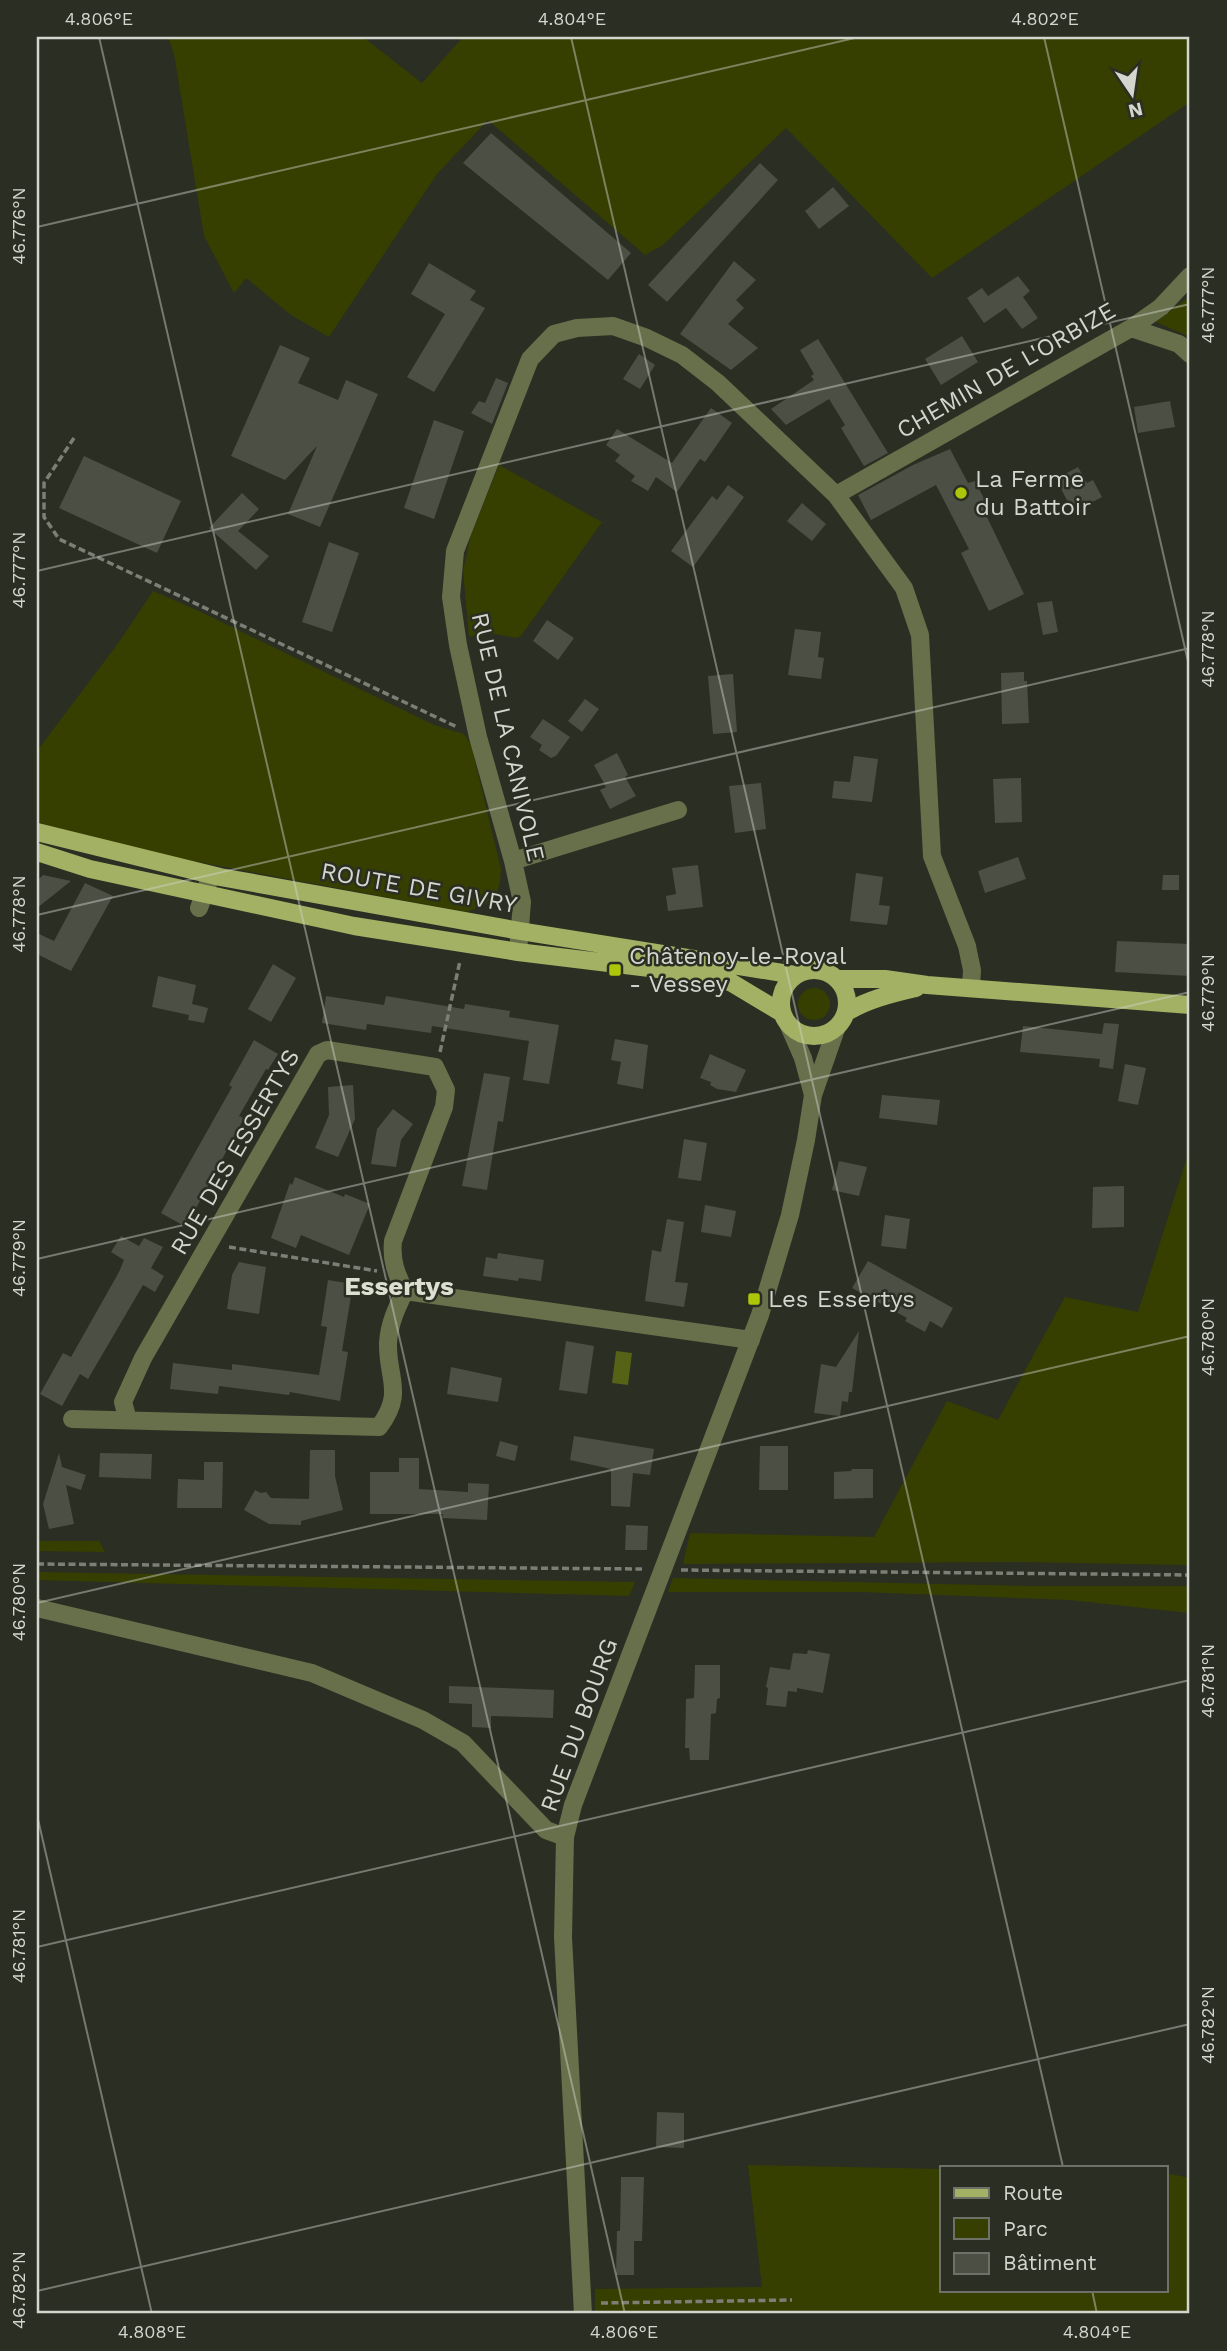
<svg xmlns="http://www.w3.org/2000/svg" width="1227" height="2351" viewBox="0 0 1227 2351" font-family="'Work Sans',sans-serif">
  <rect width="100%" height="100%" fill="#2b2e22"/>
  <path fill="#363f00" d="M168,37h195l59,46 41,-46h727v65l-258,176 -146,-150 -123,117 -18,10 -157,-135 -51,54 -108,163 -38,-22 -45,-37 -12,15 -30,-57 -30,-182z
    M1190,296v41l-34,-15z
    M499,465l103,57 -81,114 -5,2 -31,-6 -16,5 -6,-66 8,-36z
    M153,591l46,20 235,114 30,9 7,11 30,124c-1,29 -9,34 -35,43l-359,-67 -70,-23v-71l82,-109z
    M798 1004a16 16 0 1 1 32 0a16 16 0 1 1-32 0Z
    M1190,1148v417l-173,-3 -334,2 7,-31 184,4 73,-136 51,19 67,-123 73,15z
    M37,1541h62l6,11 -68,-1z
    M37,1572l598,10 -6,14 -592,-16z
    M673,1578l359,8h158v27l-121,-13 -209,-8h-192z
    M748,2165l194,4v121h224v-117l24,5v136l-595,-2v-23l167,-2z"/>
  <path fill="#566216" d="M616,1351l16,2 -4,32 -16,-2z"/>
  <path fill="#4c4f43" d="M491,133l140,120 -23,27 -145,-117z
    M760,163l18,17 -111,122 -19,-17z
    M833,187l16,19 -30,23 -14,-18z
    M734,261l22,19 -20,20 8,8 -16,16 30,24 -27,22 -51,-36z
    M429,263l47,28 -6,9 15,8 -51,84 -27,-15 38,-63 -34,-20z
    M1018,276l12,15 -7,6 15,21 -16,11 -16,-21 -22,15 -17,-25 15,-10 6,8z
    M962,336l16,26 -37,23 -16,-26z
    M818,339l70,114 -24,13 -23,-38 4,-3 -16,-26 -43,26 -15,-16 43,-29 -3,-4 3,-2 -14,-24z
    M280,345l30,13 -12,25 40,17 8,-20 32,14 -58,133 -32,-13 29,-68 -32,34 -54,-24z
    M639,354l16,11 -15,24 -17,-10z
    M496,378l12,5 -16,41 -21,-11 8,-12 6,2z
    M1170,401l5,26 -37,6 -4,-26z
    M711,408l21,15 -27,39 -5,-3 -23,33 -21,-15 -8,14 -17,-10 4,-5 -20,-15 5,-6 -14,-10 11,-16 55,34z
    M434,420l30,11 -30,88 -30,-11z
    M950,449l18,34 7,-2 15,29 -5,3 39,81 -35,17 -28,-58 8,-4 -33,-64 -65,35 -13,-25 55,-30z
    M84,456l97,45 -24,52 -98,-45z
    M1078,467l9,16 6,-3 9,17 -29,15 -17,-33z
    M728,485l16,12 -51,70 -22,-16 41,-55 5,4z
    M242,493l17,16 -21,22 31,25 -13,14 -47,-42z
    M802,503l24,21 -14,17 -25,-20z
    M329,542l30,11 -27,79 -30,-10z
    M1052,601l6,31 -15,3 -6,-32z
    M547,620l27,18 -16,22 -25,-19z
    M795,629l26,3 -3,25 6,1 -3,21 -33,-4z
    M1024,672v9h3l2,42 -27,1 -1,-51z
    M733,674l4,58 -24,2 -5,-58z
    M585,699l14,10 -17,23 -14,-11z
    M543,719l27,18 -14,19 -5,2 -12,-8 3,-5 -12,-8z
    M617,753l11,22 -3,2 11,19 -26,13 -10,-19 6,-3 -12,-22z
    M854,756l24,3 -6,43 -40,-4 2,-17 16,1z
    M1021,778l1,44 -27,1 -2,-44z
    M761,783l5,46 -31,4 -6,-47z
    M1018,857l8,22 -41,14 -7,-22z
    M698,865l5,42 -35,4 -2,-15 10,-2 -4,-26z
    M856,873l27,4 -4,28 11,1 -3,19 -37,-4z
    M43,875l28,6 -34,27v-27z
    M1163,875h16v15h-17z
    M85,883l28,13 -42,75 -34,-17v-21l17,8z
    M1117,941l73,3v32l-75,-4z
    M273,964l23,14 -25,44 -23,-13z
    M158,976l38,9 -4,19 16,4 -4,15 -16,-3 1,-5 -37,-8z
    M326,996l58,9 2,-9 78,13 1,-5 45,7 -1,6 50,8 -10,59 -26,-4 6,-39 -97,-15 -1,7 -64,-9 -1,6 -44,-7z
    M1104,1023l15,1 -6,45 -14,-2 1,-8 -80,-7 3,-26 79,8z
    M615,1039l33,6 -5,44 -26,-5 4,-22 -10,-2z
    M254,1040l24,14 -10,16 -2,-1 -27,47 5,2 -58,109 -25,-14 71,-126 -3,-2z
    M710,1054l36,16 -10,22 -19,-3 -7,-4 1,-3 -11,-4z
    M1125,1064l21,4 -8,37 -20,-4z
    M484,1073l26,4 -7,45 -5,-1 -11,69 -25,-4z
    M353,1085l2,34 -17,38 -23,-9 14,-33 -1,-28z
    M882,1095l58,5 -3,25 -58,-7z
    M393,1109l20,15 -12,16 -5,27 -25,-3 6,-35z
    M684,1139l23,4 -6,38 -23,-3z
    M839,1161l28,6 -8,29 -27,-6z
    M295,1177l49,20 1,-3 25,10 -21,51 -48,-20 -5,13 -25,-10 19,-55 2,2z
    M1124,1186v41l-32,1 1,-41z
    M705,1205l31,6 -5,26 -30,-5z
    M885,1215l25,4 -4,30 -25,-3z
    M667,1219l17,3 -9,60 13,1 -4,24 -39,-6 7,-51 9,2z
    M121,1236l18,10 5,-8 19,9 -12,21 13,8 -9,16 -12,-7 -55,94 -8,-5 -18,32 -22,-12 23,-41 8,4 48,-85 5,-12 -13,-8z
    M498,1253l46,7 -3,21 -22,-3 -1,3 -35,-5 3,-19 11,2z
    M868,1261l85,47 -11,20 -12,-7 -5,11 -20,-11 2,-3 -55,-30z
    M239,1262l27,5 -7,47 -32,-5 5,-34z
    M328,1280l25,4 -11,67 6,1 -8,49 -50,-9 -1,3 -70,-9 -1,8 -48,-5 3,-26 59,7v-6l87,11 8,-48 -6,-1z
    M859,1331l-7,61h-3l-1,10 -6,-1 -2,15 -26,-3 7,-49 15,3z
    M566,1341l28,5 -7,48 -28,-4z
    M451,1367l51,11 -4,24 -51,-8z
    M574,1436l80,13 -4,26 -17,-2 -3,34 -19,-1v-37l-41,-9z
    M500,1441l18,5 -3,15 -19,-5z
    M760,1446h28v44h-29z
    M310,1450h25v26l8,34 -42,11v4l-32,-1 -25,-14 11,-20 6,3 5,-1 5,6 38,1z
    M59,1453l3,14 24,8 -5,15 -15,-5 8,39 -25,5 -6,-25z
    M100,1453l52,1 -1,25 -52,-2z
    M399,1458h20v31l49,3v-9l21,1 -2,36 -45,-2 1,-4h-73v-42h29z
    M204,1462h19l-1,46h-45l1,-29 26,1z
    M852,1469h21v29l-39,1v-27l17,-1z
    M626,1525l22,1 -1,24h-22z
    M808,1650l22,4 -7,39 -26,-5v4l-9,-1 -2,16 -20,-2 2,-17 -2,-1 4,-20 20,3 3,-17 14,1z
    M695,1665h25v33l-3,1 -1,14 -5,1 -2,46h-19l-1,-12h-4l1,-49 8,-1z
    M449,1686l105,4 -1,28 -62,-2v12l-19,-1v-23l-23,-1z
    M657,2112l27,1v35l-28,-1z
    M621,2177h23l-2,64h-8v34h-18l1,-44h3z"/>
  <g fill="none" stroke-linecap="round" stroke-linejoin="round">
    <path stroke="#7d7f76" stroke-width="3.5" stroke-dasharray="7 3.5" stroke-linecap="butt" d="M74,438l-30,45v34l15,22 398,188
      M440,1052l20,-91
      M229,1247l148,24
      M37,1564l605,5
      M681,1570l509,5
      M601,2303l191,-3"/>
    <path stroke="#676f4b" stroke-width="18" d="M1131,328l48,16 11,10
      M836,495l295,-167 30,-21 29,-31
      M513,861l165,-51
      M199,908l12,-33
      M518,952l4,-50 -9,-41 -35,-124 -20,-92 -7,-48 4,-46 75,-192 24,-25 23,-6 36,-2 34,12 35,17 36,28 118,112 68,93 16,47 12,221 35,90 5,24 -1,18
      M789,1026l14,32 10,37
      M405,1291l346,49
      M72,1419l307,8c26,-34 8,-49 9,-84 1,-19 9,-36 17,-52
      M128,1420l-5,-18 20,-44 171,-297 4,-7 9,-4 108,17 11,23 -2,17 -51,134c-2,19 3,33 12,50
      M37,1608l275,65 111,47 40,23 83,87 19,7
      M583,2314l-20,-377 2,-100 8,-32 187,-490 30,-100 16,-75 7,-45 23,-66"/>
    <path stroke="#a2b163" stroke-width="18" d="M37,832l183,45 300,54 275,44
      M37,852l53,17 264,57 164,26 189,23 25,8 50,30
      M781 1003a33 33 0 1 1 66 0a33 33 0 1 1-66 0Z
      M838,979h47l42,6 263,20
      M847,1012c22,-13 44,-18 69,-24"/>
  </g>
  <path fill="none" stroke="#d3d5ce" stroke-width="2" stroke-opacity="0.45" d="M99,37l526,2277M571,37l492,2130M1044,37l146,633M37,227l822,-190M37,571l1153,-267M37,915l1153,-267M37,1259l1153,-267M37,1603l1153,-267M37,1815l115,499M37,1947l1153,-267M1092,2290l5,24M37,2291l1153,-267"/>
  <g fill="#aec60a" stroke="#2b2e22" stroke-width="2.5">
    <circle cx="961" cy="493" r="7"/>
    <rect x="608" y="963" width="14" height="14" rx="3.5"/>
    <rect x="747" y="1292" width="14" height="14" rx="3.5"/>
  </g>
  <g text-anchor="middle" stroke-width="5" stroke-linejoin="round" paint-order="stroke">
    <g font-size="24" fill="#d3d5ce" stroke="#2b2e22">
      <text transform="translate(1006 370) rotate(-30)" y="8">CHEMIN DE L'ORBIZE</text>
      <text transform="translate(508 737) rotate(77)" y="8">RUE DE LA CANIVOLE</text>
      <text transform="translate(419 888) rotate(10)" y="8">ROUTE DE GIVRY</text>
      <text transform="translate(235 1152) rotate(-60)" y="8">RUE DES ESSERTYS</text>
      <text transform="translate(579 1725) rotate(-70)" y="8">RUE DU BOURG</text>
    </g>
    <g font-size="24" fill="#d3d5ce" stroke="#2b2e22" text-anchor="start">
      <text x="975" y="487">La Ferme<tspan x="975" dy="28">du Battoir</tspan></text>
      <text x="629" y="964">Châtenoy-le-Royal<tspan x="629" dy="28">- Vessey</tspan></text>
      <text x="768" y="1307">Les Essertys</text>
    </g>
    <g font-size="26" font-weight="bold" fill="#dde0d1" stroke="#2b2e22">
      <text x="399" y="1295">Essertys</text>
    </g>
  </g>
  <rect width="1227" height="2351" fill="none" stroke="#2b2e22" stroke-width="77"/>
  <rect x="940" y="2166" width="228" height="126" fill="#2b2e22" stroke="#6e7167" stroke-width="2"/>
  <rect x="954" y="2188" width="35" height="10" fill="#a2b163" stroke="#6e7167" stroke-width="2"/>
  <text x="1003" y="2200" font-size="21" fill="#d3d5ce">Route</text>
  <rect x="954" y="2218" width="35" height="21" fill="#363f00" stroke="#6e7167" stroke-width="2"/>
  <text x="1003" y="2236" font-size="21" fill="#d3d5ce">Parc</text>
  <rect x="954" y="2253" width="35" height="21" fill="#4c4f43" stroke="#6e7167" stroke-width="2"/>
  <text x="1003" y="2270" font-size="21" fill="#d3d5ce">Bâtiment</text>
  <g transform="translate(1132 94) rotate(167)" stroke="#2b2e22" stroke-width="5" paint-order="stroke">
  <path d="M0-5L12 26L0 18L-12 26Z" fill="#d3d5ce"/>
  <text y="-10" font-size="19" font-weight="bold" text-anchor="middle" fill="#d3d5ce">N</text>
  </g>
  <rect x="38" y="38" width="1150" height="2274" fill="none" stroke="#d3d5ce" stroke-width="2.5"/>
  <g font-size="18" text-anchor="middle" fill="#d3d5ce">
    <text x="99" y="25">4.806°E</text>
    <text x="572" y="25">4.804°E</text>
    <text x="1045" y="25">4.802°E</text>
    <text transform="translate(19 226) rotate(-90)" y="6">46.776°N</text>
    <text transform="translate(1208 305) rotate(-90)" y="6">46.777°N</text>
    <text transform="translate(19 570) rotate(-90)" y="6">46.777°N</text>
    <text transform="translate(1208 649) rotate(-90)" y="6">46.778°N</text>
    <text transform="translate(19 914) rotate(-90)" y="6">46.778°N</text>
    <text transform="translate(1208 993) rotate(-90)" y="6">46.779°N</text>
    <text transform="translate(19 1258) rotate(-90)" y="6">46.779°N</text>
    <text transform="translate(1208 1337) rotate(-90)" y="6">46.780°N</text>
    <text transform="translate(19 1602) rotate(-90)" y="6">46.780°N</text>
    <text transform="translate(1208 1681) rotate(-90)" y="6">46.781°N</text>
    <text transform="translate(19 1946) rotate(-90)" y="6">46.781°N</text>
    <text transform="translate(1208 2025) rotate(-90)" y="6">46.782°N</text>
    <text transform="translate(19 2290) rotate(-90)" y="6">46.782°N</text>
    <text x="152" y="2338">4.808°E</text>
    <text x="624" y="2338">4.806°E</text>
    <text x="1097" y="2338">4.804°E</text>
  </g>
</svg>
